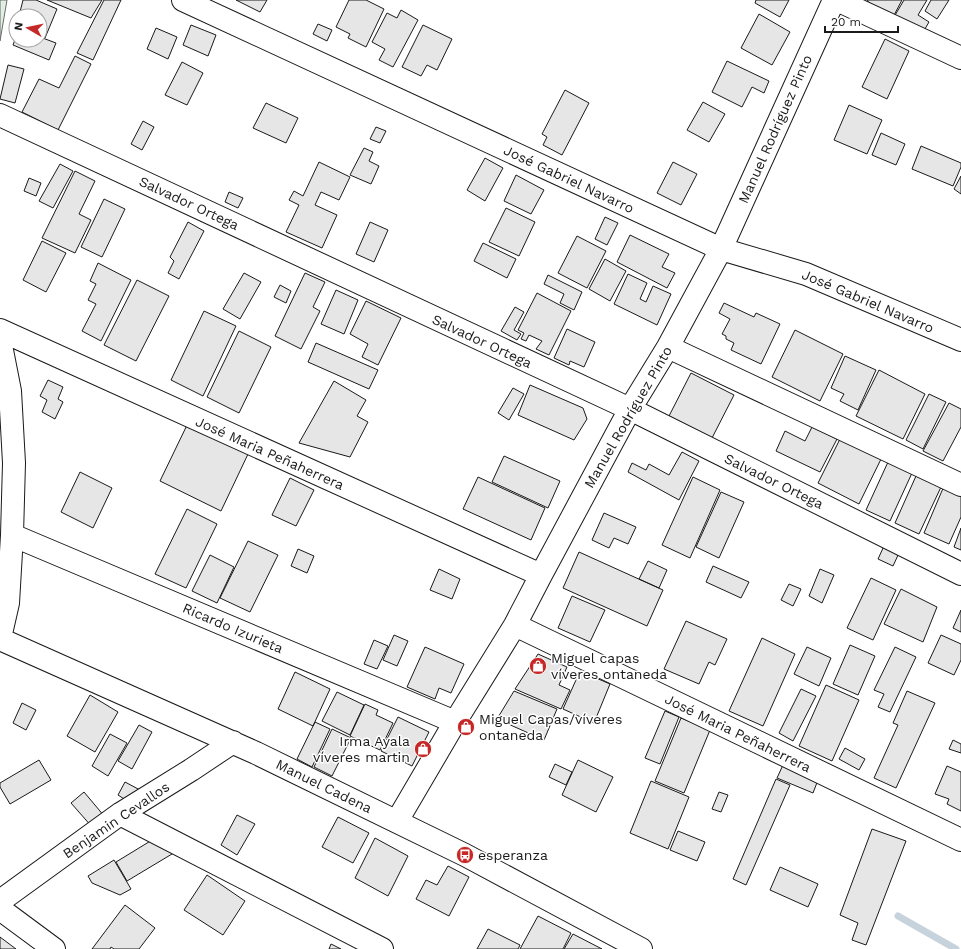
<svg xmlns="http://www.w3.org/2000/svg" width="961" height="949" viewBox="0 0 961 949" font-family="'Work Sans',sans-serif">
  <rect width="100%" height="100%" fill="#fff"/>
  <path fill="#e0efe3" stroke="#6a6a6a" d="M0,0h7l-7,41z"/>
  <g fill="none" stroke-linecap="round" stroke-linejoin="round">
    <path stroke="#c6d2dc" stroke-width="7" d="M898,916l58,33"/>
  </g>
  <path fill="#e6e6e6" stroke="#1a1a1a" d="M23,0h13l21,9 -12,29 -5,-2v-20h-21z
    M47,0h55l-11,18z
    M104,0h17l-28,60 -16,-7z
    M236,0h31l-7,12z
    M349,0h17l18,9 -18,38 -18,-9 2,-4 -14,-7z
    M756,0h33l-9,17 -25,-14z
    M867,0h35l-10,19 -20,-12z
    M904,0h23l-9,15 11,7 -7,12 -28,-17z
    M931,0h18l-12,19 -12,-8z
    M401,10l17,10 -25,47 -14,-7 6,-11 -13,-7 15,-29 10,5z
    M759,14l31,18 -18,33 -31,-17z
    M318,24l14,6 -5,11 -14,-7z
    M191,25l25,10 -8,21 -25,-11z
    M423,25l29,14 -15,31 -10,-5 -6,11 -19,-9z
    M156,28l21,9 -9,22 -21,-10z
    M16,37v3h24v-3l16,6 -7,17 -36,-15z
    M885,39l24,12 -22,48 -25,-12z
    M75,56l16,8 -33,66 -36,-18 17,-33 20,9z
    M727,61l42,20 -5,12 -12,-6 -10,20 -30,-15z
    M182,62l21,11 -16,32 -22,-10z
    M8,65l16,4 -9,34 -15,-4z
    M565,90l24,13 -27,52 -19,-10 4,-8 -5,-3z
    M703,102l22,12 -16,28 -22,-12z
    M266,103l32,15 -12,25 -33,-15z
    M849,105l33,15 -15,34 -33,-14z
    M143,121l11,6 -12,23 -11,-6z
    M376,127l10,4 -6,12 -10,-4z
    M881,133l24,11 -9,21 -24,-10z
    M921,146l40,17v4l-8,19 -41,-17z
    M364,148l9,4 -4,9 10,5 -8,18 -21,-9z
    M485,158l18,10 -18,33 -18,-11z
    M319,162l31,15 -11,23 -18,-8 -6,13 22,10 -15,33 -36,-16 13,-27 -10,-5 5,-9 9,5z
    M673,162l24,12 -16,31 -24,-12z
    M60,164l13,7 -20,37 -14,-7z
    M75,171l20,10 -16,33 12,6 -16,33 -33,-15z
    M516,175l28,15 -13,24 -27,-13z
    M961,176v18l-7,-5z
    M29,178l12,5 -5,13 -12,-5z
    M229,192l14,6 -5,10 -13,-6z
    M104,199l21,10 -23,48 -21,-10z
    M506,208l29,14 -16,34 -30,-14z
    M605,217l13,6 -11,22 -12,-6z
    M188,222l16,9 -25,48 -11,-6 6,-12 -4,-4z
    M370,222l18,8 -14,32 -18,-8z
    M630,235l39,19 -7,13 13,6 -8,15 -50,-26z
    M577,236l29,15 -19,37 -29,-15z
    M42,241l24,12 -20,39 -23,-12z
    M483,243l33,16 -9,19 -33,-17z
    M605,259l21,12 -16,30 -21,-12z
    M98,263l33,17 -30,61 -19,-10 14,-27 -8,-4 8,-16 -6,-3z
    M244,273l17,9 -21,37 -17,-10z
    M305,273l20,9 -12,25 7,4 -19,38 -26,-13z
    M628,274l19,9 -7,16 6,3 7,-16 18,8 -14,31 -43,-21z
    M548,275l34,17 -8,18 -14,-7 4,-9 -20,-10z
    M137,280l32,16 -33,65 -32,-16z
    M280,285l11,6 -5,12 -12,-6z
    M336,290l22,10 -14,34 -23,-10z
    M537,293l34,18 -22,44 -13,-6 6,-8 -13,-6 -3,6 -5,-2 3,-6 -6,-3z
    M366,301l35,17 -23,47 -16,-8 6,-13 -18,-10z
    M724,303l30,14 2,-4 24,11 -19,40 -30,-14 3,-7 -8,-4v-3l-4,-2 8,-15 -11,-6z
    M515,307l9,5 -10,18 7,4 -4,6 -16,-9z
    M204,311l32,15 -33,70 -32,-16z
    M567,329l28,13 -11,25 -14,-6 -1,4 -15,-7z
    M795,330l48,24 -23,47 -48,-24z
    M239,331l32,16 -32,66 -32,-16z
    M316,343l62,27 -9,19 -61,-27z
    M845,356l31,14 -18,40 -18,-9 4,-7 -13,-6z
    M879,370l46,24 -22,45 -47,-23z
    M691,373l43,22 -22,43 -43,-22z
    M48,380l15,7 -5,12 5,3 -8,17 -13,-7 5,-12 -7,-4z
    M334,381l32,19 -9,16 11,6 -18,35 -51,-14z
    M530,385l53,23 4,11 -13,21 -56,-25z
    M513,388l11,6 -15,26 -11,-7z
    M929,394l17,8 -23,47 -17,-9z
    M949,403l12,6v18l-18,34 -20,-10z
    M188,423l61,29 -28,59 -61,-30z
    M812,427l25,12 -17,33 -44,-21 9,-20 20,10z
    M842,435l41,20 -24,49 -41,-21z
    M682,452l17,9 -20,39 -51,-28 4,-9 14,7 3,-6 20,11z
    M504,456l56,25 -12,27 -56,-26z
    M888,462l24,11 -22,48 -24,-11z
    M80,472l32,16 -19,40 -32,-16z
    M916,476l25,11 -22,47 -24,-11z
    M478,477l67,31 -14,32 -68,-31z
    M693,477l27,13 -30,68 -28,-13z
    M290,478l24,12 -18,36 -24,-11z
    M944,486l17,8v23l-12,27 -25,-11z
    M721,492l23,10 -25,56 -23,-11z
    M187,509l30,15 -31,64 -31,-14z
    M604,513l32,14 -8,17 -14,-6 -5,10 -17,-8z
    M961,528v22l-7,-3z
    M248,541l30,14 -28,57 -30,-14z
    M884,546l15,7 -6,13 -15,-7z
    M298,549l16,7 -7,17 -16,-7z
    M579,552l84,38 -16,36 -84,-38z
    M210,555l24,12 -17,36 -25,-12z
    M648,561l19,9 -8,18 -20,-9z
    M713,566l36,16 -8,16 -35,-16z
    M439,569l21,10 -8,20 -22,-9z
    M820,569l14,6 -12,28 -13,-7z
    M871,578l25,12 -23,50 -26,-12z
    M789,584l12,5 -8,17 -12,-6z
    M901,589l36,18 -14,35 -39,-18z
    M572,596l33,14 -15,32 -32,-14z
    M961,610v22l-8,-4z
    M686,621l41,18 -12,26 -6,-3 -10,22 -35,-15z
    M394,635l14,6 -11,25 -14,-6z
    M941,635l20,9v16l-7,15 -26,-12z
    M762,638l33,16 -32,72 -34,-15z
    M374,640l14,6 -11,23 -13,-5z
    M850,645l25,11 -17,39 -25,-11z
    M425,647l39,17 -13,29 -12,-5 -4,11 -28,-12z
    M807,647l24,11 -12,28 -25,-12z
    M895,647l21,10 -26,55 -12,-5 6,-13 -10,-4z
    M538,654l29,13 -8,18 11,5 -9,19 -46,-20z
    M580,671l30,13 -16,39 -31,-14z
    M295,672l35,17 -17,37 -35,-17z
    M826,685l33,15 -27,61 -33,-15z
    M801,689l15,7 -23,45 -14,-8z
    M514,691l43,18 -13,31 -47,-21z
    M907,691l28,12 -39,85 -22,-10 24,-53 -5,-2z
    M337,692l27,13 -14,30 -28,-14z
    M90,695l28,17 -23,40 -28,-16z
    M22,703l14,7 -10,20 -13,-7z
    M365,704l13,6 -2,5 17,8 -13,27 -30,-14z
    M665,711l14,6 -19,47 -15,-6z
    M398,717l31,15 -17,34 -31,-15z
    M681,718l29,12 -26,63 -29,-12z
    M315,722l15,7 -18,38 -15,-8z
    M139,725l13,7 -20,37 -14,-8z
    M332,729l19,9 -19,38 -18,-9z
    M110,734l17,9 -19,33 -16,-10z
    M953,740l8,4v9l-12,-4z
    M845,748l20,11 -6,11 -20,-11z
    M39,760l12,20 -41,24 -10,-17v-4z
    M578,760l35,17 -17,35 -34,-17z
    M555,764l17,8 -6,13 -17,-8z
    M783,765l35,15 -5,13 -36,-15z
    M947,766l14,6v39l-14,-7 2,-5 -14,-5z
    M776,779l14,6 -44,100 -13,-6z
    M651,781l38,16 -21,52 -38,-16z
    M125,782l15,8 -8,14 -14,-9z
    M84,792l21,25 -12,11 -22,-25z
    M719,792l9,3 -7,17 -9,-3z
    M237,815l18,9 -18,31 -16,-10z
    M338,817l31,16 -16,30 -31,-16z
    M872,829l34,12 -40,104 -14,-5 6,-17 -18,-8z
    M678,831l27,11 -8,19 -27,-11z
    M157,837l20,14 -50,30 -11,-19z
    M375,838l33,18 -20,40 -33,-18z
    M114,860l17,29 -11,6 -28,-12 -4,-7z
    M448,866l21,11 -20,39 -33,-17 10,-19 11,5z
    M780,867l38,17 -10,23 -38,-17z
    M207,875l38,26 -22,34 -39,-25z
    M125,905l30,23 -16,21h-25l-3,-2 -1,2h-18z
    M538,916l33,17 -8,16h-43z
    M488,929l32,16 -2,4h-41z
    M573,934l29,15h-38z
    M0,937l16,12h-16z
    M331,944l10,5h-12z"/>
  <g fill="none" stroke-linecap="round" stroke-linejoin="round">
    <defs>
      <path id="minor" d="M183,0l538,249 85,25 155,66
        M837,0l124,58
        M0,115l630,294 331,165
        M0,330l541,245
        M0,340l10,51 4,72 -2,72 -4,68 -8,35
        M668,347l293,138
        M12,535l443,187
        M515,625l446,215
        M0,639l256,114 209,102 176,94
        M120,814l262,135
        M397,821l58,-99 60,-97 26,-50 89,-166 38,-62 53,-98 113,-249
        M0,901l120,-87 71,-44 42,-28
        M0,909l54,40"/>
    </defs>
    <use href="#minor" stroke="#1a1a1a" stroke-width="24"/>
    <use href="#minor" stroke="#fff" stroke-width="22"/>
  </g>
  <defs>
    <symbol id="shop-disc" viewBox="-11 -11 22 22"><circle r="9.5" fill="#c62828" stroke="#fff"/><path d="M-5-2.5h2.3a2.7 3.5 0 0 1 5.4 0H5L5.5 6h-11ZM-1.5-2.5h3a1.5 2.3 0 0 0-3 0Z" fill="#fff"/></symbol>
    <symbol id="bus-disc" viewBox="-11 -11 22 22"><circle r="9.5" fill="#c62828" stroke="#fff"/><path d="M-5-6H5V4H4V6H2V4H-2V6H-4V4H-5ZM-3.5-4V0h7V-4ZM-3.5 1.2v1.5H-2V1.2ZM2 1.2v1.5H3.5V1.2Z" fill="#fff"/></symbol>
  </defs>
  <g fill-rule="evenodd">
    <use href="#shop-disc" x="528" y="656" width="20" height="20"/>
    <use href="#shop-disc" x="456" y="717" width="20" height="20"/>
    <use href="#shop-disc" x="413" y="739" width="20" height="20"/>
    <use href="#bus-disc" x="455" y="845" width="20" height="20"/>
  </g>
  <g text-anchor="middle" stroke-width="3" stroke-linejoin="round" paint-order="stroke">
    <g font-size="14" fill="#1a1a1a" stroke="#fff">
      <text transform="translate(775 129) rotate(-66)" y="5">Manuel Rodríguez Pinto</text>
      <text transform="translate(569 179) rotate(25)" y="5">José Gabriel Navarro</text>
      <text transform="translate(189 203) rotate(25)" y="5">Salvador Ortega</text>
      <text transform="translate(868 301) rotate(23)" y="5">José Gabriel Navarro</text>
      <text transform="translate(482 341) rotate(25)" y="5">Salvador Ortega</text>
      <text transform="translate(628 417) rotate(-60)" y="5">Manuel Rodríguez Pinto</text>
      <text transform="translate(270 453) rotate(24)" y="5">José Maria Peñaherrera</text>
      <text transform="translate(774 481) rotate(26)" y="5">Salvador Ortega</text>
      <text transform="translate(233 628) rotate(23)" y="5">Ricardo Izurieta</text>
      <text transform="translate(738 733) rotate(26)" y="5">José Maria Peñaherrera</text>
      <text transform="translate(324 786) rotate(26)" y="5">Manuel Cadena</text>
      <text transform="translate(116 820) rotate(-34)" y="5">Benjamin Cevallos</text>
    </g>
    <g font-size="14" fill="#1a1a1a" stroke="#fff" text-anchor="start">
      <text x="551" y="663">Miguel capas<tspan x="551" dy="16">víveres ontaneda</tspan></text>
      <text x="479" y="724">Miguel Capas/víveres<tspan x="479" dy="16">ontaneda</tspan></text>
      <text x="410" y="746" text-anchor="end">Irma Ayala<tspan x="410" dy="16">víveres martin</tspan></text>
      <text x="478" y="860">esperanza</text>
    </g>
  </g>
  <g transform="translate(28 28) rotate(279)"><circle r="19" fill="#ffffff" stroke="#a3a3a3"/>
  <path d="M0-3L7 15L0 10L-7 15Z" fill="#c62828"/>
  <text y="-6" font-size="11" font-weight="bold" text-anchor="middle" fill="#1a1a1a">N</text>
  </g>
  <path d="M825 26v6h73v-6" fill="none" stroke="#1a1a1a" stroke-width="2"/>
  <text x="831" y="26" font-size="12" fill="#1a1a1a" stroke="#ffffff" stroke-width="3" paint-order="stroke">20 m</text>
</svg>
